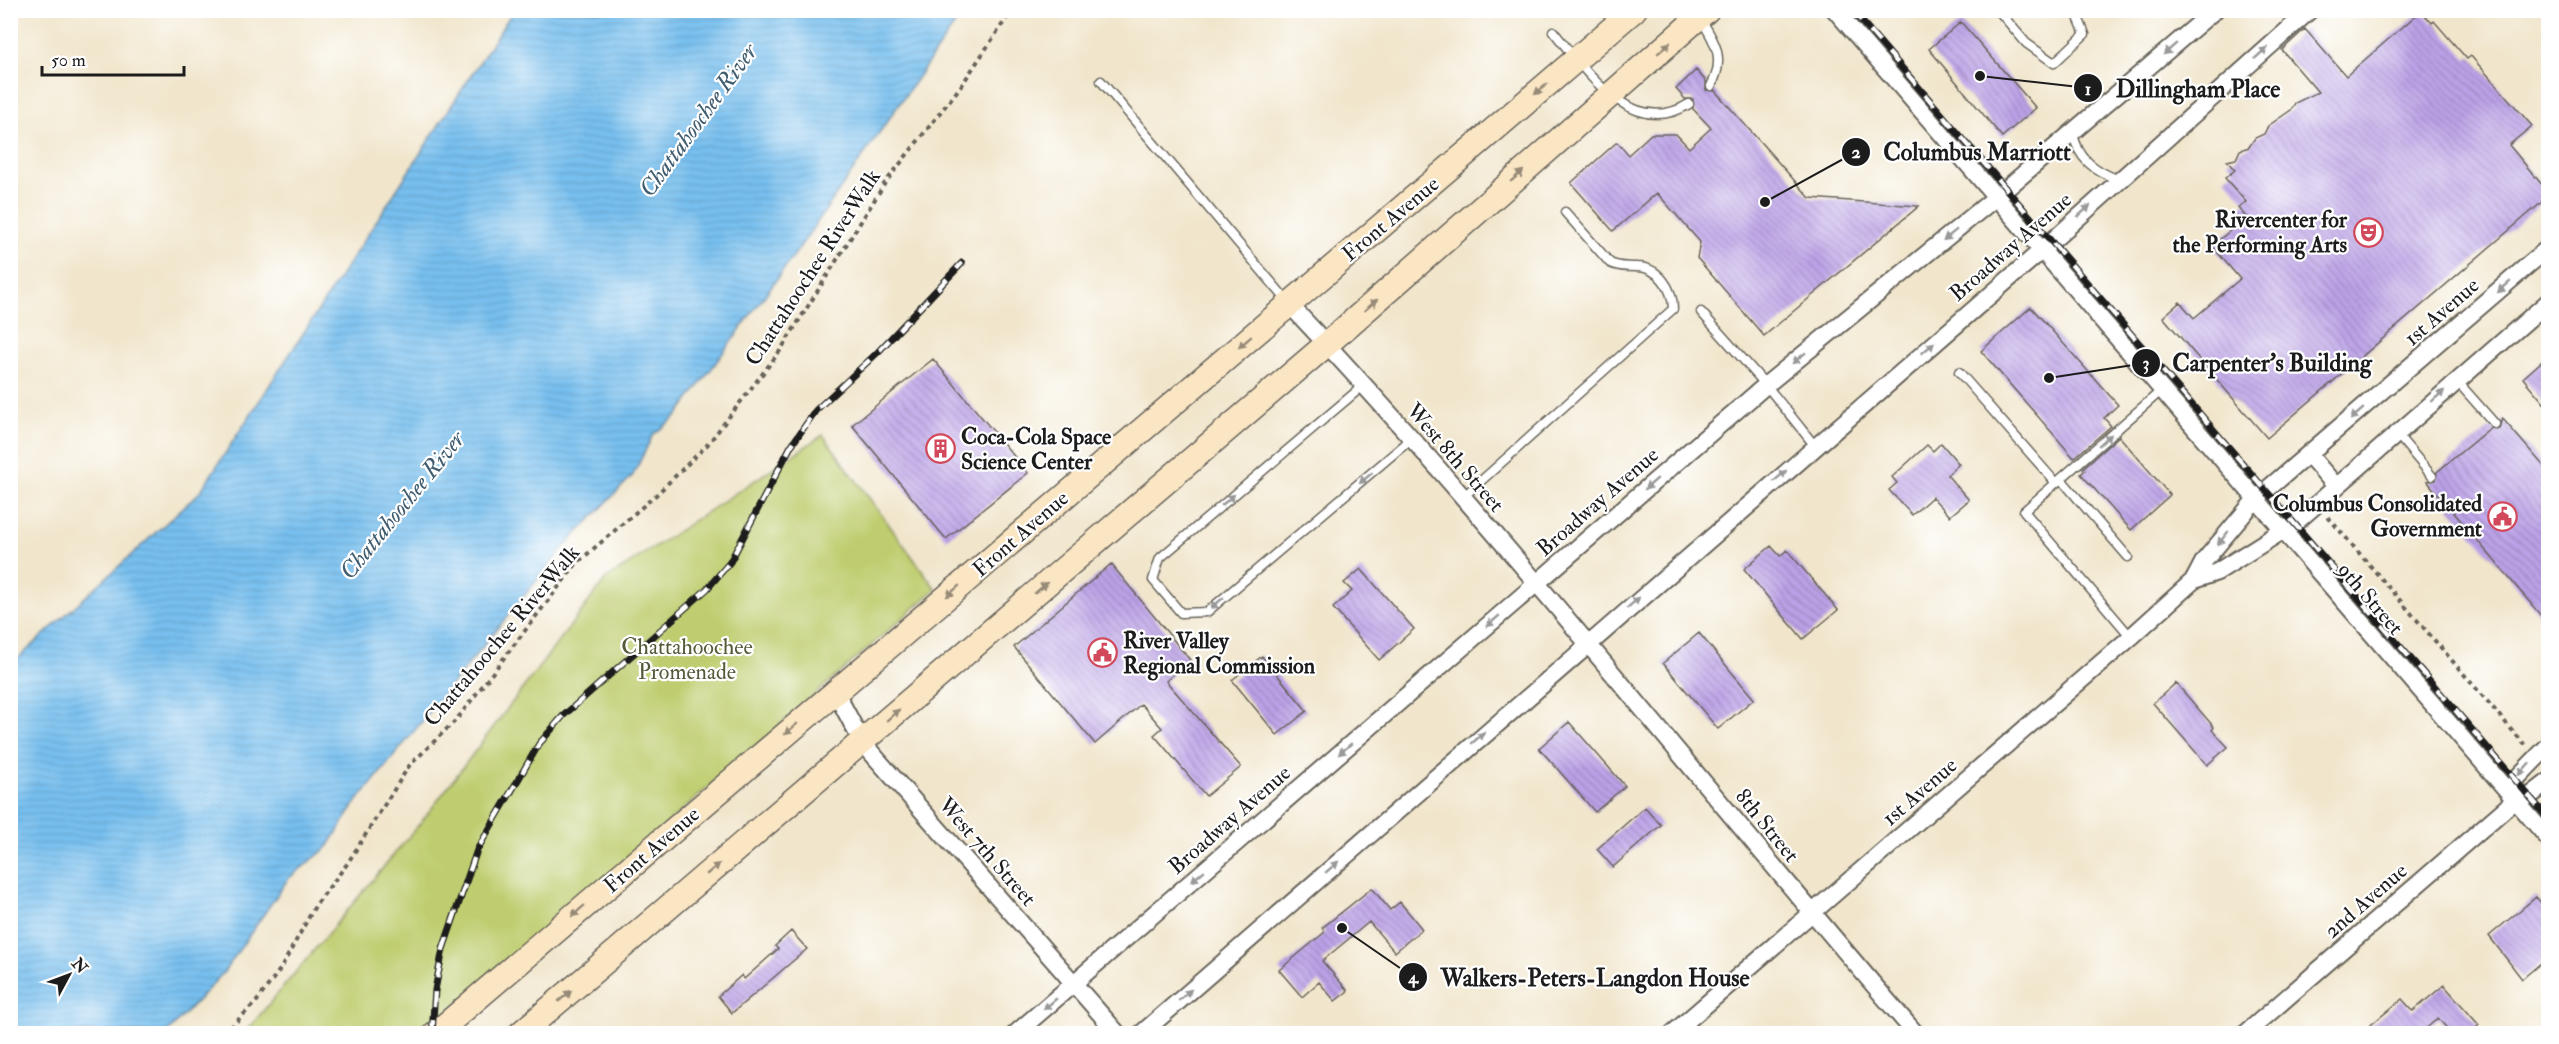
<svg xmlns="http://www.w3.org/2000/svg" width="2559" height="1044" viewBox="0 0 2559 1044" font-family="'IM FELL Double Pica',serif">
  <defs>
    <pattern id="water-rules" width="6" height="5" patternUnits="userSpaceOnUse" patternTransform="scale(1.5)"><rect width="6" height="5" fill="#77bfef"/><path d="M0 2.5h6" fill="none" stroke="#66a4cc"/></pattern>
    <pattern id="building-back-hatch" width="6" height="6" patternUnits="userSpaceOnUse" patternTransform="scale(1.5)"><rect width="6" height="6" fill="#bca2e8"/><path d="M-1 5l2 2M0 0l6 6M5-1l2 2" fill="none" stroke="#9883bb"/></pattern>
  </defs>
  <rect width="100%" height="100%" fill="#fff"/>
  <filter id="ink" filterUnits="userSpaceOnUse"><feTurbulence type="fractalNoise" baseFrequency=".0167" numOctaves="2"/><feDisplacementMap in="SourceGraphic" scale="12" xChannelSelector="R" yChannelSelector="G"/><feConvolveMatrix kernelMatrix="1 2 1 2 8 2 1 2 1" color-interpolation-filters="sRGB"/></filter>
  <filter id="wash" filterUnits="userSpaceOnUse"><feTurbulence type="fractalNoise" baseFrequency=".008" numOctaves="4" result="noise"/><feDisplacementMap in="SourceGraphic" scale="24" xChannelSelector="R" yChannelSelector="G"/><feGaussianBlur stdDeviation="1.35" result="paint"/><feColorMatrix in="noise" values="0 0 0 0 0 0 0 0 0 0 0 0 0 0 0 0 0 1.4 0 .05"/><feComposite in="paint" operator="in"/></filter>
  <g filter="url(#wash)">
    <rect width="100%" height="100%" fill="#f1e6cc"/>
    <path fill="#bfcd6f" stroke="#6e7446" stroke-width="1.5" d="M823,435l113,154 -509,444 -183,1 178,-213 184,-242z"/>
    <path fill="url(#water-rules)" stroke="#4a6e86" stroke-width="1.5" d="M513,11h451l-169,243 -118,162 -24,19 -20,40 -70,73 -208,256 -27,43 -40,32 -64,93 -57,61h-156l-1,-361 4,-10 186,-170z"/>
    <g id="blocks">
      <path fill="url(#building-back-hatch)" d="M2421,11l11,12 2,-2 33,38 4,-3 61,70 -23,19 39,47v5l-281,241 -104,-121 17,-15 14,16 46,-39 -28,-33 34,-29 -8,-9 8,-6 -21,-24 10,-8 -8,-9 9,-2 4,-9 9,-3 6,-9 9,-4 4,-8 23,-16 4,-7 23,-11 -36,-42 23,-21 41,47z
        M1961,22l75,86 -34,29 -73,-88z
        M1696,70l10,11v9l9,1 95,107 109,8 -155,130 -67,-78 3,-16 -43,-49 -44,38 -42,-48 46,-41 11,13 23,-21h25l13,14 22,-20 -18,-19v-10h-8l-9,-10z
        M2031,307l87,98 -14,13 7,8 -37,32 -93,-107z
        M2548,356v52l-25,-30z
        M933,359l95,114 -82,66 -94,-114z
        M2502,418l46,53v153l-121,-143 9,-1 1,-8 53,-44 9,1z
        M2119,436l51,59 -39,35 -50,-56 4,-4 -2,-2z
        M1941,443l18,21 -12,11 22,25 -19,16 -18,-19 -20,18 -23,-25 8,-7 -5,-6 35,-32 6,6z
        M1771,546l9,10 7,-6 51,60 -35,29 -59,-70z
        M1111,564l79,96 -24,21 75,86 -35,29 -52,-61 8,-7 -21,-24 -46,40 -81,-97z
        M1361,569l53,60 -35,31 -46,-52 19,-17 -8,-8z
        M1699,633l55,66 -36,30 -55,-66z
        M1262,656l45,55 -30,24 -45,-55z
        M2176,683l38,44 -2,3 16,17 -21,18 -54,-62z
        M1569,722l56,64 -30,26 -56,-64z
        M1645,807l16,18 -48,42 -16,-18z
        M1372,888l18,22 10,-8 22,27 -27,23 -26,-30 -47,39 26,30 -13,10 -16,-19 -17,15 -23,-27 46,-38 -3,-4z
        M2536,897l12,14v46l-26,22 -33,-43z
        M791,931l16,18 -75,64 -14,-17 24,-21 2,4 34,-30 -3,-3z
        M2444,985l35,40 -10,9h-17l-14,-16 -18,16h-60l42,-35 11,12z"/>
    </g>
  </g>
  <g filter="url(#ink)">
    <use href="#blocks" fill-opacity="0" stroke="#67635a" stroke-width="1.5"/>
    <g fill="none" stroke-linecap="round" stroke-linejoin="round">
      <defs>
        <path id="lane" d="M1998,10l28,33 28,20 31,-29 -10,-24
          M1700,18c15,23 26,41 11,68
          M1553,31c32,39 79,109 136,73
          M1101,81l188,222
          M2073,132c4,27 22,39 46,48
          M1701,312l65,73 49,61
          M1959,372l97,111
          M2457,381l38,43
          M1364,385l-204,173 -7,22 28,33 26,-1 203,-172
          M2396,433l36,43
          M2061,479l67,78
          M1463,497l210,-188c0,-20 -14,-42 -36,-42 -11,-1 -17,1 -27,-4l-45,-51
          M2131,637l-107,-126 138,-121"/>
        <path id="street" d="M1835,10l713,828
          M1289,304c220,233 417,488 627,730
          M2309,455l26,30
          M2194,580l23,-8 78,-49 253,-221
          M835,691l27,51 256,292
          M2515,800l1,-21 32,-33
          M1015,1034l751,-649 240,-196 209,-179
          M1141,1034l900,-783 269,-241
          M1672,1034l459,-397 63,-57 10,-19 52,-62 292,-251
          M2245,1034l270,-234 15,-4 18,-14"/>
        <path id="secondary" d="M435,1034l1199,-1024
          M520,1034l807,-690 380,-334"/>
      </defs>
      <use href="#lane" stroke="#67635a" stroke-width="11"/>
      <use href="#street" stroke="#67635a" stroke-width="20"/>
      <use href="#secondary" stroke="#67635a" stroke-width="27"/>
      <path stroke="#67635a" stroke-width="4" stroke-dasharray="4.5 4.5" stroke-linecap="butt" d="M2328,517l197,228
        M224,1034l33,-33 24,-33 34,-62 32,-42 62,-98 48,-47 120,-156 79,-68 52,-51 72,-93 105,-168 76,-97 51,-76"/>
      <use href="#lane" stroke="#fff" stroke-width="8"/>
      <use href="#street" stroke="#fff" stroke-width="16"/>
      <use href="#secondary" stroke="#fbe6c4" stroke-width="24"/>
      <defs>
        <path id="rail" d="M1852,10l696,808
          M432,1034l3,-44 8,-41 34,-99 62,-106 24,-28 144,-127 23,-27 61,-116 25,-36 61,-57 85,-90"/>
      </defs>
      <use href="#rail" stroke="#1c1c1c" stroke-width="7"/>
      <use href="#rail" stroke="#fff" stroke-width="4.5" stroke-dasharray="14" stroke-linecap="butt"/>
    </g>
    <defs><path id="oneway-solid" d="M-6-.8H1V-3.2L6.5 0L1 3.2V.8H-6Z" transform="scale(1.5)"/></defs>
    <g fill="#978b78">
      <use href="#oneway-solid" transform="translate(1664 48) rotate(-41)"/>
      <use href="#oneway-solid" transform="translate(1541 89) rotate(140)"/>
      <use href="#oneway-solid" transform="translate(1517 176) rotate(-41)"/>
      <use href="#oneway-solid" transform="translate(1371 305) rotate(-41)"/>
      <use href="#oneway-solid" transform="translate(1245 342) rotate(139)"/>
      <use href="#oneway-solid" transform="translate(1041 588) rotate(-41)"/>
      <use href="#oneway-solid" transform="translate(953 591) rotate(139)"/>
      <use href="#oneway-solid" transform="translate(893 715) rotate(-41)"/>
      <use href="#oneway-solid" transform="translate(791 729) rotate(139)"/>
      <use href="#oneway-solid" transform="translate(713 869) rotate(-40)"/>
      <use href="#oneway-solid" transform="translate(578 911) rotate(139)"/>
      <use href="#oneway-solid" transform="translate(565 996) rotate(-40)"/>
    </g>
    <g fill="#999">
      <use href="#oneway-solid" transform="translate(2170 49) rotate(139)"/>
      <use href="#oneway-solid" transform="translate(2261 53) rotate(-42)"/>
      <use href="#oneway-solid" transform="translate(2084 211) rotate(-42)"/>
      <use href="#oneway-solid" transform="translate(1950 235) rotate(141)"/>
      <use href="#oneway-solid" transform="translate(2504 287) rotate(139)"/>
      <use href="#oneway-solid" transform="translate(1928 348) rotate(-41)"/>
      <use href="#oneway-solid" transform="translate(1799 358) rotate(141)"/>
      <use href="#oneway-solid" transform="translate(2438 396) rotate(-41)"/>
      <use href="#oneway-solid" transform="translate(2357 414) rotate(139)"/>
      <use href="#oneway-solid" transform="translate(2105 440) rotate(-41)"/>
      <use href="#oneway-solid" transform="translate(1780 476) rotate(-41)"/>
      <use href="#oneway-solid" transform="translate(1366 478) rotate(140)"/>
      <use href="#oneway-solid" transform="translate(1651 484) rotate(139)"/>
      <use href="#oneway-solid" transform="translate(1228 500) rotate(-40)"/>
      <use href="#oneway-solid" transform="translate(2223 538) rotate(129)"/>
      <use href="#oneway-solid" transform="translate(1217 603) rotate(140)"/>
      <use href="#oneway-solid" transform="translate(1633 603) rotate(-41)"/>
      <use href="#oneway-solid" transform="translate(1493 621) rotate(139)"/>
      <use href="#oneway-solid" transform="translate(1478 738) rotate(-41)"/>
      <use href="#oneway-solid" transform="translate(1345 749) rotate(139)"/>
      <use href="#oneway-solid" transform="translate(2524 769) rotate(132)"/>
      <use href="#oneway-solid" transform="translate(1332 867) rotate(-41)"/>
      <use href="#oneway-solid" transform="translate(1198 876) rotate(139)"/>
      <use href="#oneway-solid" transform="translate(1185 995) rotate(-41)"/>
      <use href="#oneway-solid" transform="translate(1050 1004) rotate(140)"/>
    </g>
  </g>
  <defs>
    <symbol id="theatre-ring" viewBox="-11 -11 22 22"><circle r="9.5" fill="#fff" stroke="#d1495b" stroke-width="1.5"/><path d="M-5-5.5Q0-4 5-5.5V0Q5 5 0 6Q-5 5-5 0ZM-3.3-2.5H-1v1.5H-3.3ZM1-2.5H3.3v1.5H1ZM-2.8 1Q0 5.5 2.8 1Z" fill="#d1495b"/></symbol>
    <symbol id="building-ring" viewBox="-11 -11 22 22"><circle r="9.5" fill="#fff" stroke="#d1495b" stroke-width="1.5"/><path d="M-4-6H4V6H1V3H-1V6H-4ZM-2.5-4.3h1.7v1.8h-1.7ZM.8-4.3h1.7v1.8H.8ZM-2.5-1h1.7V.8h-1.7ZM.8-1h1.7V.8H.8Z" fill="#d1495b"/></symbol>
    <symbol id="civic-ring" viewBox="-11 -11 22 22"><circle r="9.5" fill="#fff" stroke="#d1495b" stroke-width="1.5"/><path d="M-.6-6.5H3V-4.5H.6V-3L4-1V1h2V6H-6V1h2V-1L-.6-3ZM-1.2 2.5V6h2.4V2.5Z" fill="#d1495b"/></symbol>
  </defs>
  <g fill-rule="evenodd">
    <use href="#theatre-ring" x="2352" y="216" width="33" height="33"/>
    <use href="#building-ring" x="924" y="432" width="33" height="33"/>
    <use href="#civic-ring" x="2486" y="500" width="33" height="33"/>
    <use href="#civic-ring" x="1086" y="636" width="33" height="33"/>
  </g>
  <g text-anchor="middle" stroke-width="4.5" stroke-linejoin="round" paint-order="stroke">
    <g font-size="22" fill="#1c1c1c" stroke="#fff">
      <text transform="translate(1390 218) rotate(-40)" y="8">Front Avenue</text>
      <text transform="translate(2010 246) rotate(-41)" y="8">Broadway Avenue</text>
      <text transform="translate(812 267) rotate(-57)" y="8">Chattahoochee RiverWalk</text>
      <text transform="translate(2441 311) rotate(-41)" y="8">1st Avenue</text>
      <text transform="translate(1456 457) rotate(49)" y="8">West 8th Street</text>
      <text transform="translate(1597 501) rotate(-41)" y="8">Broadway Avenue</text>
      <text transform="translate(1020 533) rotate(-41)" y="8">Front Avenue</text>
      <text transform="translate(2371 598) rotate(49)" y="8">9th Street</text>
      <text transform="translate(501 635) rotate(-50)" y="8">Chattahoochee RiverWalk</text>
      <text transform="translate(1919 791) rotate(-41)" y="8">1st Avenue</text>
      <text transform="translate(1229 819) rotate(-41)" y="8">Broadway Avenue</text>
      <text transform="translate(1768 825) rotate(51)" y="8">8th Street</text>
      <text transform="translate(651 849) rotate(-41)" y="8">Front Avenue</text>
      <text transform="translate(988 851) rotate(49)" y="8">West 7th Street</text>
      <text transform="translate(2365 900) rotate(-41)" y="8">2nd Avenue</text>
    </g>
    <g font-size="22" font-weight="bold" fill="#1c1c1c" stroke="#fff" text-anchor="end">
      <text x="2347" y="227">Rivercenter for<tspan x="2347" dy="25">the Performing Arts</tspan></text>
      <text x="961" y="444" text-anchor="start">Coca-Cola Space<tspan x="961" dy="25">Science Center</tspan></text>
      <text x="2482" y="511">Columbus Consolidated<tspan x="2482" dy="25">Government</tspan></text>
      <text x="1123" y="648" text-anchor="start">River Valley<tspan x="1123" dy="25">Regional Commission</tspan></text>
    </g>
    <g font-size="22" fill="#555a39" stroke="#fff">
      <text x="687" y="654">Chattahoochee<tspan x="687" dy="25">Promenade</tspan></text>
    </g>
    <g font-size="24" font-style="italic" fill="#405d70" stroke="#fff">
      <text transform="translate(698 120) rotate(-54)" y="8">Chattahoochee River</text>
      <text transform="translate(402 505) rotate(-51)" y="8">Chattahoochee River</text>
    </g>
  </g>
  <path fill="none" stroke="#1c1c1c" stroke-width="2" d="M1980 76L2088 88M1765 202L1856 152M2049 378L2146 363M1342 928L1413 977"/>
  <g fill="#1c1c1c" stroke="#fff" stroke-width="2">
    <circle cx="1980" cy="76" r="6"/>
    <circle cx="1765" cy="202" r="6"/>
    <circle cx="2049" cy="378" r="6"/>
    <circle cx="1342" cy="928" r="6"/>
    <circle cx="2088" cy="88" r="15"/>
    <circle cx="1856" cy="152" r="15"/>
    <circle cx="2146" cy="363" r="15"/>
    <circle cx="1413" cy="977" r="15"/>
  </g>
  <g font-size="18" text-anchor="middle" font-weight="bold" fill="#fff">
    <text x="2088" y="95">1</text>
    <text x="1856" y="158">2</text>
    <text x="2146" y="369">3</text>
    <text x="1413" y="983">4</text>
  </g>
  <g font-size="24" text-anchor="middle" font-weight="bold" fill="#1c1c1c" stroke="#fff" stroke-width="4.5" stroke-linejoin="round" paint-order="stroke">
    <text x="2198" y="97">Dillingham Place</text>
    <text x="1977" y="160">Columbus Marriott</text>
    <text x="2272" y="371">Carpenter's Building</text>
    <text x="1595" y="986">Walkers-Peters-Langdon House</text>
  </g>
  <rect width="2559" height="1044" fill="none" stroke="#fff" stroke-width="36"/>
  <g transform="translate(69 975) rotate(49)" stroke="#ffffff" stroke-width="4.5" paint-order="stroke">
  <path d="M0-4.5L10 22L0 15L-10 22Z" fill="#1c1c1c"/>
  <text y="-9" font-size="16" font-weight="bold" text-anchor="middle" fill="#1c1c1c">N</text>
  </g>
  <path d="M42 66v9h142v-9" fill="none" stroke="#1c1c1c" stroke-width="3"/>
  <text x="51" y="66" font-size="18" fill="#1c1c1c" stroke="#ffffff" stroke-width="4.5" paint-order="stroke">50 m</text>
</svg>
